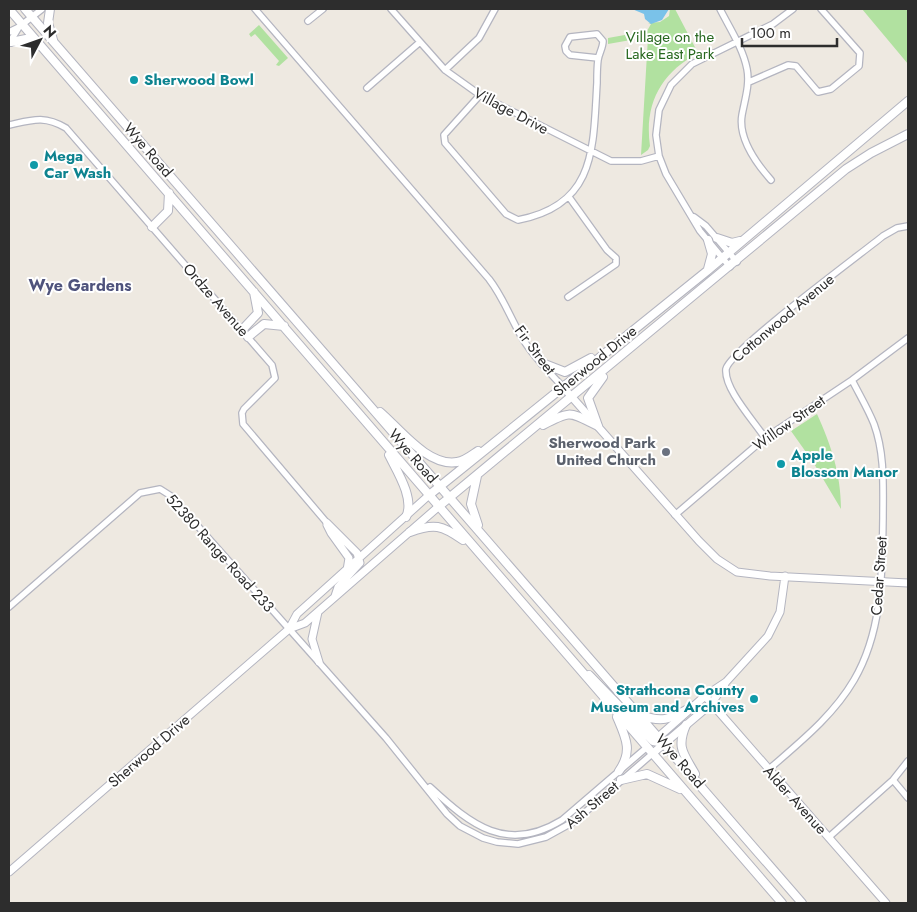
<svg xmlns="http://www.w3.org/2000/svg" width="917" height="912" viewBox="0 0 917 912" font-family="Jost,sans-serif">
  <rect width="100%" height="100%" fill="#eee9e1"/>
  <path fill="#b1e1a0" d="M670,9h5l23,44c-37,20 -54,51 -48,93l-2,4 -7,5 7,-118 -40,7v-6l39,-7 4,-7 -3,-1 12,-1 9,-6z
    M862,9h46v55z
    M259,25l29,33 -9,8 -3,-1 3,-4 -24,-27 -4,3 -2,-3z
    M817,414c14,31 24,60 24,95l-28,-47 -22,-31z"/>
  <path fill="#7ac2e9" d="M632,9h37l-7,11 -11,4 -6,-5 -1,-5z"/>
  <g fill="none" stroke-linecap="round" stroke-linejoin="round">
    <defs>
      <path id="minor" d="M255,9l234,270c14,18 21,38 32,57 11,19 27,35 42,51
        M391,9l54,61 35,25 131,66h30l18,-5
        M720,9c9,18 23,39 27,60 3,15 -2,30 -5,46 -4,23 14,48 29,65
        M308,21l15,-12
        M9,32l10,-5 23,-18
        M10,42l9,-15
        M445,70l34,-32 16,-29
        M749,82l39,-17 8,1 22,26 13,-3 28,-23 1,-13 -39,-44
        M367,88l53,-46
        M480,95l-36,40 1,8 61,71 12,6c78,-15 75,-71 79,-137 0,-8 0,-16 1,-23 1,-7 5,-12 5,-19l-6,-7 -27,3 -5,9 1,5 4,4 28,3
        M9,125c23,-5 35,-10 57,3l206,237 3,13 -31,31 -2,4 1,11 84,99
        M694,217l12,9 31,36
        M730,267l-30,-36 -34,-57 -7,-18 -3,-21 3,-25 12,-25 21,-21 81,-40 20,-15
        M568,297l48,-33v-6l-9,-8 -38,-53
        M765,438c-11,-17 -41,-49 -39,-69 3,-18 135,-115 157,-133l14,-8 11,-2
        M675,515l90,-77 87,-58 56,-42
        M9,607l131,-114 20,-4 11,7 215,242 61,76 13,12 23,12 14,4 21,2 28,-7 29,-16 77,-67
        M768,770c32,-28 65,-54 86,-90 29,-50 28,-107 29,-162 0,-32 2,-64 -9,-94 -6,-15 -15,-30 -22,-44
        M893,780l15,18
        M430,787c41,38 77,67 132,33l84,-72
        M829,837l64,-57 15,-19"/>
      <path id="tertiary" d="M563,387l136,154 18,18 20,13 33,4 138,7
        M327,523l30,30 3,10 -22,24 -3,9
        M327,525l4,8 18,25 -2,12
        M318,612l-6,27 7,23
        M289,629l16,-6 133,-116
        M705,696l181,207
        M655,740l50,-44 21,-14 42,-46 12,-24 5,-36
        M652,754l59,-50 14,-20
        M9,872l280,-243 8,-15 131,-118"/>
      <path id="secondary" d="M9,9l773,894
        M25,9l777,894
        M50,9l-2,14 5,17
        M11,42l15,-3 14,7
        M152,227l16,-16 1,-18
        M717,238l15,5 8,-2
        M708,240l4,14 -4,15
        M242,330l16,-17 -4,-21
        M248,337l16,-13 20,2
        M542,363l23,9 26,-14
        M380,412c20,17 48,55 77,50 8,-1 15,-7 21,-11
        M543,425c29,-15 26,-13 55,1
        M598,426l-10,-28 15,-21
        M389,455c8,16 26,44 17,62
        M477,476l-6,28 7,21
        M428,496l279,-225 201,-170
        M438,507l408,-338 25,-16 37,-19
        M410,532c24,-9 32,-7 53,8
        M589,675l64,66 11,2
        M641,715c23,9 30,3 51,-8
        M617,717c9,21 16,34 2,54
        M686,725c-10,23 -2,29 9,49
        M621,780l26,-6 33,15"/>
    </defs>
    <use href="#minor" stroke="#b4b5c0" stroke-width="8"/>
    <use href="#tertiary" stroke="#b4b5c0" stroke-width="9"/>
    <use href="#secondary" stroke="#b4b5c0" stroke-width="10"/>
    <use href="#minor" stroke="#fff" stroke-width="5.5"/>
    <use href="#tertiary" stroke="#fff" stroke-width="7"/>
    <use href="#secondary" stroke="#fff" stroke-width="8"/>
  </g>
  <g fill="#0f9aa8" stroke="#fff" stroke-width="2">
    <circle cx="134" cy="80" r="5"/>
    <circle cx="34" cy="165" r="5"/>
    <circle cx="781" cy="464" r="5"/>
    <circle cx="754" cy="699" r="5"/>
  </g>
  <circle fill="#6b7280" stroke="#fff" stroke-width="2" cx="666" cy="452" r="5"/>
  <g text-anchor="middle" stroke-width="4" stroke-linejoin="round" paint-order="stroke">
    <g font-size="15" fill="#28681f" stroke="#fff">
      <text x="670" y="42">Village on the<tspan x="670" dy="17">Lake East Park</tspan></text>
    </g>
    <g font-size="15" font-weight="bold" fill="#0d838f" stroke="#fff" text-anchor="start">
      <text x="144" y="85">Sherwood Bowl</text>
      <text x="44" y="161">Mega<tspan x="44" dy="17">Car Wash</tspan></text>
      <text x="791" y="460">Apple<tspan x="791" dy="17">Blossom Manor</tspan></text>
      <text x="744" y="695" text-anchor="end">Strathcona County<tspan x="744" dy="17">Museum and Archives</tspan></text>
    </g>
    <g font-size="15" fill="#2d2d2d" stroke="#fff">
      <text transform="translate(511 111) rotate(28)" y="5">Village Drive</text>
      <text transform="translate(148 150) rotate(49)" y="5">Wye Road</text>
      <text transform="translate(216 300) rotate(49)" y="5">Ordze Avenue</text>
      <text transform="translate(783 318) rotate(-40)" y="5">Cottonwood Avenue</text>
      <text transform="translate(535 350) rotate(53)" y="5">Fir Street</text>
      <text transform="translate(595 361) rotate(-39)" y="5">Sherwood Drive</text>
      <text transform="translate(789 423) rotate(-35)" y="5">Willow Street</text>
      <text transform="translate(413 456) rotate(49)" y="5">Wye Road</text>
      <text transform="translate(220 553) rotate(48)" y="5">52380 Range Road 233</text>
      <text transform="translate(879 576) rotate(-86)" y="5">Cedar Street</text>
      <text transform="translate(149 751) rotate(-41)" y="5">Sherwood Drive</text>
      <text transform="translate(680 761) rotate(49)" y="5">Wye Road</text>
      <text transform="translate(795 800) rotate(48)" y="5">Alder Avenue</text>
      <text transform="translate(592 805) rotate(-40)" y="5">Ash Street</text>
    </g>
    <g font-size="15" font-weight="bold" fill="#5b616d" stroke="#fff" text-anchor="end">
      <text x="656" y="448">Sherwood Park<tspan x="656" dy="17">United Church</tspan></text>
    </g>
    <g font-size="16" font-weight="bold" fill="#4f537c" stroke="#fff">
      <text x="80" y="291">Wye Gardens</text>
    </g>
  </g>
  <rect width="917" height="912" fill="none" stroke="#2d2d2d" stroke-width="20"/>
  <g transform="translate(40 40) rotate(49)" stroke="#ffffff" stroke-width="4" paint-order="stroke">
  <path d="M0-4L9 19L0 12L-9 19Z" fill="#2d2d2d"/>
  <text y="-8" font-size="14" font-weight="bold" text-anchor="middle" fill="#2d2d2d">N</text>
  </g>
  <path d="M742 38v8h95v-8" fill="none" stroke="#2d2d2d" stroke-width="2.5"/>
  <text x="750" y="38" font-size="15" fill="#2d2d2d" stroke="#ffffff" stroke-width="4" paint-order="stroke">100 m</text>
</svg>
